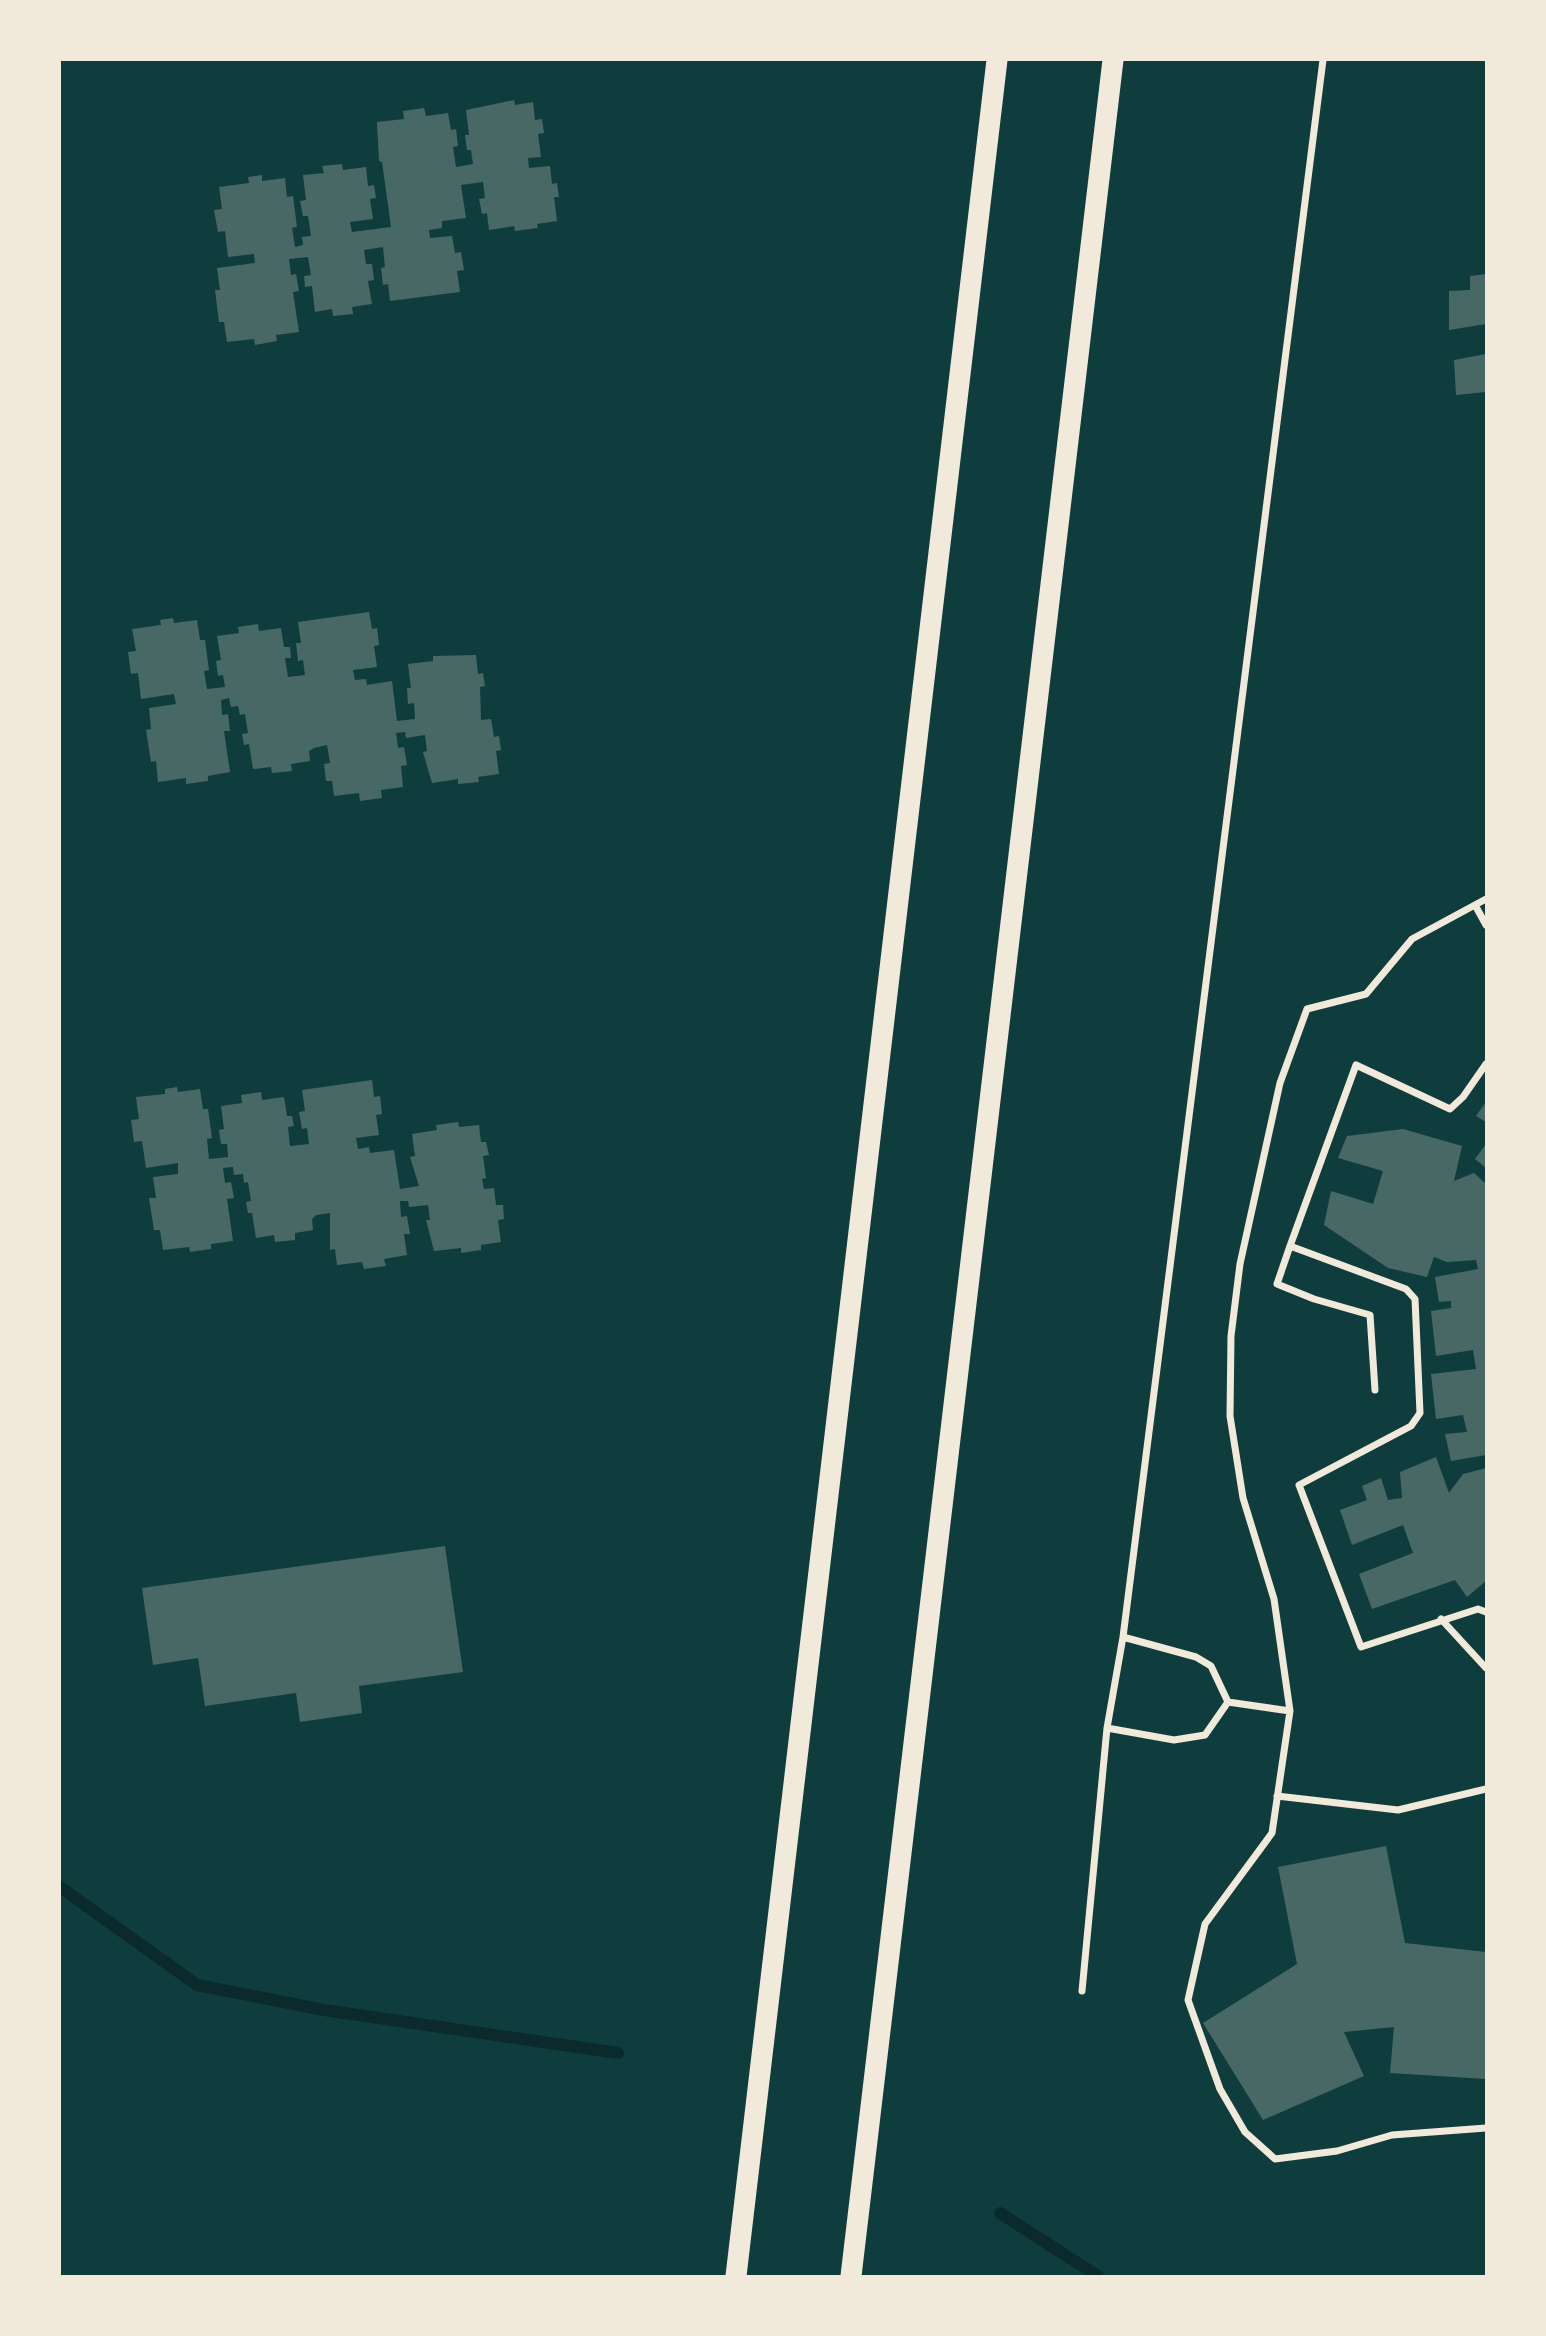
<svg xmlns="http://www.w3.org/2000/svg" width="1546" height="2336" viewBox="0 0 1546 2336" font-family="Montserrat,sans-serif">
  <rect width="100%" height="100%" fill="#0f3d3e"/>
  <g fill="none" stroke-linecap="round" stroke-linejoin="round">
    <path stroke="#0a2a2b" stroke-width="12" d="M60,1887l137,98 127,25 294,43
      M1000,2213l98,63"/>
  </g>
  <path fill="#486865" d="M514,100l1,5 18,-3 2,18 7,-1 2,14 -6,1 3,23 -13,1 1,10 21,-2 2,18 5,-1 2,14h-5l3,24 -20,3 1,4 -23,3 -1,-5 -25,4 -2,-17 -5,1 -3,-15 6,-1 -2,-16 -22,3 5,33 -24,3v7l-13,2 1,8 22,-2 3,17 6,-1 3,18 -7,1 3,21 -70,9 -2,-17 -5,1 -2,-17 4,-1 -2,-20 -19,3 2,14h6l2,16 -6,1 4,23 -20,3 1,7 -20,2 -1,-7 -17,3 -3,-26 -7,1 -1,-11 7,-1 -3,-18 -19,2 2,16 5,-1 3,17 -6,1 6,40 -23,3 1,6 -22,4 -1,-6 -27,3 -3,-20h-5l-4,-32h5l-3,-22 38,-5 -1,-9 -26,3 -3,-26 -7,1 -4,-22 8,-1 -3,-22 30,-4 -1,-6 14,-2v6l23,-3 2,19 6,-1 4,31 -5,1 3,19 8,-2 -1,-8 9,-1 -3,-20h-5l-3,-15 6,-1 -3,-25 21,-2 -2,-7 20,-2 1,6 23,-3 2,19 6,-1 2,13 -6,1 3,20 -23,3 2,10 39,-5 -9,-65 -3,-1 -2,-39 27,-3 -1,-8 21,-3 2,8 22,-3 3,17 5,-1 2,17 -5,1 3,20 17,-3 -2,-14h-4l-2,-15h4l-3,-25z
    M1486,274v50l-37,6v-39l21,-1v-14z
    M1486,354v38l-30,3 -2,-35z
    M369,612l3,17 5,-1 2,17 -5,1 3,21 -24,3 2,10 11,-1 1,6 25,-4 5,40 18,-2 -1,-16 -6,1 -1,-16h4l-3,-24 25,-3v-5l43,-1 2,19 5,-1 2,13 -5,1 1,33 10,-1 3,18 5,-1 2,14 -5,1 3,23 -21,3 1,5 -21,2v-5l-26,4 -9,-31 4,-1 -2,-16 -19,3 -1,-6 -9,1 2,15 6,-1 3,18 -6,1 2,21 -22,3 1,8 -22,3 -1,-8 -25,3 -2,-15h-6l-2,-17 6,-1 -3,-18 -13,3 -5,3 1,10 -19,3 1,7 -20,2 -1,-6 -18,2 -4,-25 -5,1 -2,-11 6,-1 -3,-19 -5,1 -2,-9 -7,1 -2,-9 -8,2 1,15 6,-1 2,17h-6l6,41 -22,4v5l-22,3v-6l-28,4 -2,-21 -5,1 -5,-32 5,-1 -2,-21 27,-4 -2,-10 -33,5 -3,-26 -7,1 -3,-22 8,-1 -4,-22 29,-4 -1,-5 13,-2 1,5 23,-3 3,20h5l4,30 -5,1 3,18 18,-2 -2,-12 -5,1 -2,-15 5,-1 -4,-24 22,-3 -1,-6 20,-3 1,7 22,-3 3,19h6l1,11h-6l3,19 17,-2 -2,-15 -5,1 -2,-18h5l-3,-21z
    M372,1080l2,17 6,-1 2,18 -6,1 3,20 -23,3 2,11 11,-2 1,6 24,-3 6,39 19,-3 -9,-29 5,-1 -3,-22 25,-4 -1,-5 22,-3 1,5 20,-2 2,17h5l3,13 -6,1 3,22 -4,1 2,10 10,-1 2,17h7l1,14 -6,1 3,22 -20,3v5l-20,3v-5l-27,3 -8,-31h4l-2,-15 -19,2 -1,-6h-8l1,16 6,-1 3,18h-6l3,21 -23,4 2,7 -22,3 -2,-7 -25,3 -2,-16 -5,1v-37l-14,2 -4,4 1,11 -18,3v7l-20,2 -1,-7 -18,3 -4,-25h-4l-2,-11 5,-1 -3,-19 -4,1 -1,-9 -9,1 -1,-8 -10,1 2,15 6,-1 3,16 -7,1 6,42 -22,3v5l-21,3 -1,-5 -26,3 -3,-20h-6l-5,-32h7l-3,-21 25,-3v-11l-32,5 -4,-27 -8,1 -3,-22 8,-1 -3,-22 29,-3v-5l12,-2 1,5 22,-3 3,20h5l4,29 -5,1 2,20 19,-2 -1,-13h-6l-2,-14 5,-1 -3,-23 21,-3 -1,-8 20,-3 1,8 22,-3 3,19h5l2,10 -6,1 2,19 19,-2 -2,-16 -5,1 -3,-17 6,-1 -3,-21z
    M1486,1102v20l-10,-6z
    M1403,1129l59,17 -8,35 20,-8 12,11v271l-35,6 -6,-27 22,-2 -4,-17 -27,4 -5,-45 45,-5 -3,-19 -37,6 -5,-45 20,-3v-7l-12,1 -4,-25 43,-8 -2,-9 -29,2 -13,-5 -7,20 -39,-9 -64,-43 7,-34 42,13 10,-33 -45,-13 9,-22z
    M1486,1144v24l-11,-9z
    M1436,1457l13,36 14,-19 23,-6v113l-19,16 -12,-17 -83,29 -13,-35 54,-21 -10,-28 -51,20 -12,-35 27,-10 -5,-14 19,-8 7,22 14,-2 -2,-26z
    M445,1546l18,126 -104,14 3,27 -62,9 -4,-29 -91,13 -7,-48 -45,7 -11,-77z
    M1386,1846l19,97 81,9v127l-96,-6 4,-46 -50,5 20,44 -101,44 -60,-97 94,-59 -19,-97z"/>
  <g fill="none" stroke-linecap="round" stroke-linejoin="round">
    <path stroke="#f1e9da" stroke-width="7" d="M1486,899l-74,40 -46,55 -59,15 -27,74 -40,181 -9,72 -1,80 13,82 31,101 16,112 -18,122 -67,91 -17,76 32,89 25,43 30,27 62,-8 55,-16 94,-7
      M1475,905l11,20
      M1486,1064l-23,33 -13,12 -94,-44 -66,181 116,43 9,10 5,114 -9,13 -112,59 62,162 117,-38 8,3
      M1290,1246l-13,38 37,15 56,16 5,75
      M1441,1619l45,49
      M1123,1637l73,20 15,9 17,36
      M1228,1702l62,9
      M1107,1728l67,12 31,-5 23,-33
      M1277,1796l121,14 88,-21
      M1082,1991l25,-263 16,-91 200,-1577"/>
    <path stroke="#f1e9da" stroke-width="21" d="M736,2276l261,-2216
      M851,2276l262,-2216"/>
  </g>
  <rect width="1546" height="2336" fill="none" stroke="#f1e9da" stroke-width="122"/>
</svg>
